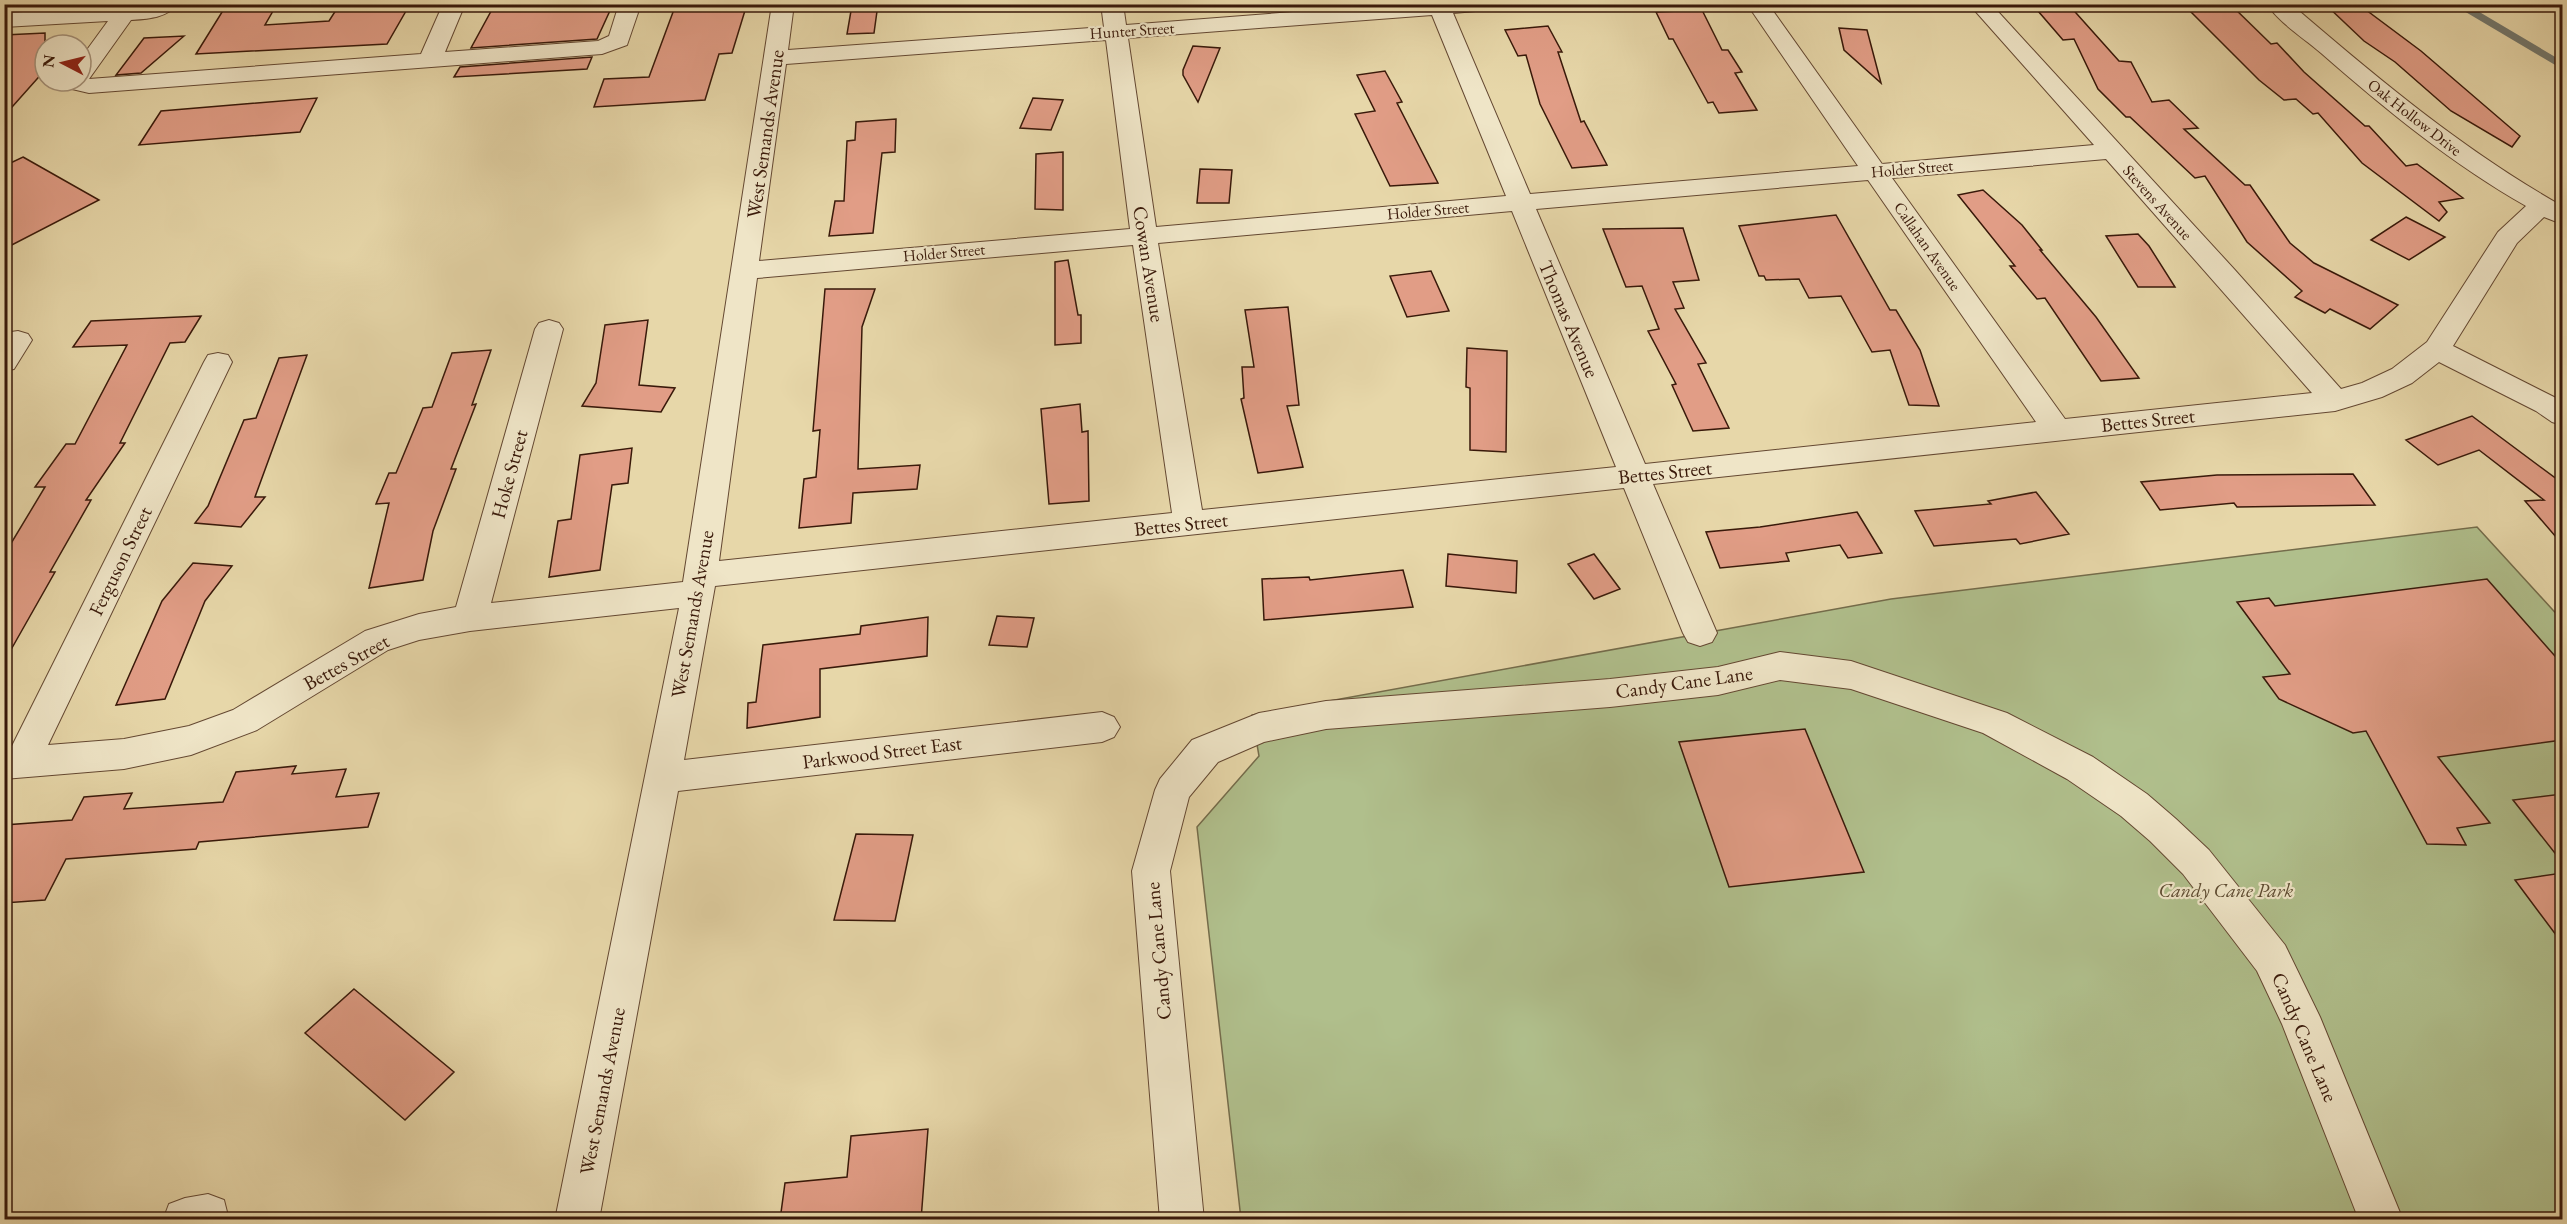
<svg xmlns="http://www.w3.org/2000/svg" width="2567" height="1224" viewBox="0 0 2567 1224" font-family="'EB Garamond',serif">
  <rect width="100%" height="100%" fill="#e7d7a9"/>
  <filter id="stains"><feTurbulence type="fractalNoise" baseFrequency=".00333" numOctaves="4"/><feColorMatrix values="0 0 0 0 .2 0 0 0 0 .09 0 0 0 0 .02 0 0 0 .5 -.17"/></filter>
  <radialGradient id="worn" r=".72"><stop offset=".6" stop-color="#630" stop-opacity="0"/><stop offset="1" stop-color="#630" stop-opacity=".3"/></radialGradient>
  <path fill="#b0bf8c" stroke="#746c4b" stroke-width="1.5" d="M2477,527l85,93v599h-1321l-44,-392 62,-71 -7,-41 639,-116z"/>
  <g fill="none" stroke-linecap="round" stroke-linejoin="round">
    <path stroke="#73786e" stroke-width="7" d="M2459,4l103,61"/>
  </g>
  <path fill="#e19d86" stroke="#39190a" stroke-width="1.5" d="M227,4h50l-12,21 64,-4 7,-11h9l4,-6h61l-23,40 -191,10z
    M495,4h118l-16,35 -126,9z
    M676,4h71l-15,49 -13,1 -14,46 -111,7 10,-28 45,-2z
    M878,4l-4,29 -27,1 5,-29z
    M2032,4h36l51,57 12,1 21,40 17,-2 29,28 -14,1 61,56h5l40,58 24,20 84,42 -28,24 -40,-20 -5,4 -30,-16 7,-6 -55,-49 -42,-66 -10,2 -65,-61h-4l-28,-28 -24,-50 -11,1z
    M2183,4h47l41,40 6,-1 27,29 61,54h4l37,40 11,-2 46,34 -24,4 8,10 -8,9 -77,-58 -44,-50 -5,1 -17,-15 -12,1 -25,-20z
    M2325,4h33l63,47 99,85 -8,11 -61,-36 -56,-49 -31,-21z
    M1702,10l20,40h6l14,22 -7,1 22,37 -38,3 -6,-11 -5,1 -35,-64h-4l-13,-27z
    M1548,26l14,26h-4l23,70 3,-1 23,44 -35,3 -32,-64 -14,-49 -8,1 -13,-26z
    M1839,28l28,2 14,53 -37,-33z
    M45,33v37l-41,46v-81z
    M184,36l-43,37 -25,2 28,-37z
    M1193,46l27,2 -22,54 -15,-27v-5z
    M592,57l-5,12 -133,8 6,-10z
    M1385,71l17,31 -5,1 41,80 -48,3 -35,-72 20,-3 -18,-36z
    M317,98l-17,34 -161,13 22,-34z
    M1033,98l30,2 -12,30 -31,-2z
    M896,119l-1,33 -13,1 -9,80 -44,3 6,-35h9l3,-60 8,-1 1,-18z
    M1063,152v58l-28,-1 1,-55z
    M23,157l76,43 -95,49v-83z
    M1200,169l32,1 -3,33h-32z
    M1983,190l39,35 20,25h-2l56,67 43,61 -38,3 -56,-83 -8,1 -27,-33h5l-57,-71z
    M1836,215l54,95h6l24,40 19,56 -30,-1 -19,-55 -18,2 -31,-56 -32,2 -10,-19 -33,1 -2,-4h-5l-20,-50z
    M2406,217l39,20 -36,23 -38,-20z
    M1683,228l16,52 -26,2 11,26 -9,1 31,54 -8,1 31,64 -36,3 -21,-46 4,-1 -28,-53 11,-2 -17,-43 -16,1 -23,-58z
    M2138,234l11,12 26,41h-37l-32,-51z
    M1068,260l10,55h3v28l-26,2v-83z
    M1431,271l18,40 -42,6 -17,-41z
    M825,289h50l-13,38 -4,142 62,-4 -3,24 -64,4 -2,30 -52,5 5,-49 12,-2 4,-47 -7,1z
    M1288,307l11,98 -12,1 16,61 -45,6 -17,-74 3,-1 -2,-31h12l-9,-57z
    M201,316l-16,26 -15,1 -50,100h5l-39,57h5l-41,72h5l-51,90v-107l41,-68h-10l31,-43h9l52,-99 -54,2 18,-26z
    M648,320l-9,65 36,3 -14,24 -79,-6 14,-23 9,-58z
    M1467,348l40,3 -1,101 -36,-2v-62l-4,-1z
    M491,350l-19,55 4,-1 -25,65h5l-23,62 -10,49 -54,8 20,-85 -13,1 13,-31h7l27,-65 9,-1 20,-54z
    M307,355l-52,142h10l-24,30 -46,-4 13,-17 36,-86 12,-2 23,-60z
    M1080,404l2,28 6,-1 1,70 -40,3 -8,-95z
    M2472,416l90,67v61l-37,-43 19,-1 -65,-50 -41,15 -32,-25z
    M632,448l-4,35 -16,2 -12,85 -51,7 9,-56 13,-2 9,-64z
    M2353,474l22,31 -138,2 -3,-4 -74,7 -19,-28 76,-7z
    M2036,492l33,42 -49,10 -4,-5 -82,7 -19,-35 76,-7 -3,-3z
    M1857,512l25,41 -34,5 -8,-13 -54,8 3,8 -69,7 -14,-36 54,-5z
    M1448,554l69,7 -1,32 -70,-7z
    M1594,554l26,35 -26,10 -26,-35z
    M193,563l39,3 -27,35 -40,98 -49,6 46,-104z
    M1403,570l10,37 -149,13 -2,-41 47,-2 1,3z
    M2487,579l75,85v76l-124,17 52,66 -33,5 9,17 -39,-1 -61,-113 -13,2 -74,-34 -16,-22 27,-3 -53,-72 32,-4 6,8z
    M997,616l37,2 -7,29 -38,-2z
    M928,617l-1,39 -107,13v48l-73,11 1,-25 8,-1 7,-57 97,-11 1,-8z
    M1805,729l59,143 -135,15 -50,-145z
    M296,766l-4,8 54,-5 -10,28 43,-4 -11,34 -169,15 -3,7 -130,10 -21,41 -41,3v-78l68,-5 12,-23 48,-4 -8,16 99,-7 13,-30z
    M2562,794v68l-49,-62z
    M856,834l57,1 -18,86 -61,-1z
    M2562,873v70l-47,-63z
    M354,989l100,83 -49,48 -100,-87z
    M928,1129l-7,91h-141l5,-37 62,-6 4,-41z"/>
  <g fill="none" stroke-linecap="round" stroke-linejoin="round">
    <defs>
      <path id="minor" d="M120,4h57c-9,14 -31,15 -46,16l-42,59 332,-25 22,-50h22l-20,48 153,-11 11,-5 10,-32h22l-14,41 -25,9 -513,39 -17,-4 -6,-8h15v-23l27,-37 -104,6v-14l114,-6z
        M772,4h22l-6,46 316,-23 -3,-23h22l3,21 271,-21h103l-2,5 -45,4 77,181 328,-28 -111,-162h21l114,160 212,-19 -125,-141h22l243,265 107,120 21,-6 30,-14 35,-27 71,-110 28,-26c-74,-42 -141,-97 -205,-153 -17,-15 -42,-30 -54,-49h24c86,74 172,146 271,202v18l-18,-7 -27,26 -64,103 109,55v24l-10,-3 -16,-11 -97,-49 -27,21 -30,14 -47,14 -682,73 64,149 -5,9 -12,4 -12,-4 -5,-9 -59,-145 -909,98 -31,174 418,-48 12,5 6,10 -6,10 -12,5 -424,49 -79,429h-44l124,-612 -209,23 -51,9 -31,10 -131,80 -66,25 -67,14 -120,10v-30l7,-1 193,-386 4,-7 10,-2 10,2 4,7 -184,383 76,-6 65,-13 44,-16 132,-79 54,-17 37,-7 79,-278 4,-6 10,-3 10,3 4,6 -72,274 192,-21zM1432,15l74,181 -350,31 -28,-189zM1106,40l24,189 -371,32 27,-197zM2106,159l206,234 -247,26 -173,-241zM1868,180l168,242 -391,42 -109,-255zM1512,211l104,256 -414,43 -44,-267zM1133,245l39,268 -453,48 38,-283z
        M18,331l10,3 4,6 -18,29 -10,2v-38z
        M1780,652l71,9 156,52 86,44 54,37 29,25 33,31 76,95 35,72 83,203h-44l-77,-196 -25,-53 -74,-97 -33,-33 -29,-25 -54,-37 -84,-46 -132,-44 -71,-9 -62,15 -108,12 -284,22 -62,13 -46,20 -29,35 -19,74 34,349h-44l-28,-349 23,-81 5,-11 32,-39 67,-27 67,-12 284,-22 108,-12z
        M208,1194l16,6 5,20h-66l6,-16 16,-6z"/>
    </defs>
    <use href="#minor" stroke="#644832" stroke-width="2"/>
    <use href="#minor" fill="#efe5c7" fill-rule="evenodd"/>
  </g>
  <g text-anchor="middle" stroke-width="4.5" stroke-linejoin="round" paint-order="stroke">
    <g font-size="16" fill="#39190a" stroke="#efe5c7">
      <text transform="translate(1132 30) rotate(-4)" y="6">Hunter Street</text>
      <text transform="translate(2415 117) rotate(38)" y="6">Oak Hollow Drive</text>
      <text transform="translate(1912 168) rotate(-5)" y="6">Holder Street</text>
      <text transform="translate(2158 202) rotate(48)" y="6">Stevens Avenue</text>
      <text transform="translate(1428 210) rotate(-5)" y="6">Holder Street</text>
      <text transform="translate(1928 246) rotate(55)" y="6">Callahan Avenue</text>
      <text transform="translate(944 252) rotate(-5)" y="6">Holder Street</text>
    </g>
    <g font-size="20" fill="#39190a" stroke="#efe5c7">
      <text transform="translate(765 134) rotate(-82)" y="7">West Semands Avenue</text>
      <text transform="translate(1149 264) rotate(81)" y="7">Cowan Avenue</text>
      <text transform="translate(1569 319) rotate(67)" y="7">Thomas Avenue</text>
      <text transform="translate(2148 420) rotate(-6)" y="7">Bettes Street</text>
      <text transform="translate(1665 472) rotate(-6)" y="7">Bettes Street</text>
      <text transform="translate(509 474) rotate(-75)" y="7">Hoke Street</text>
      <text transform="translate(1181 524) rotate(-6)" y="7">Bettes Street</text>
      <text transform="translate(120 561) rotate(-64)" y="7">Ferguson Street</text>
      <text transform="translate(692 614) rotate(-80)" y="7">West Semands Avenue</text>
      <text transform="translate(346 662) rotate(-29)" y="7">Bettes Street</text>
      <text transform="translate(1684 682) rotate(-8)" y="7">Candy Cane Lane</text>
      <text transform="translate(882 752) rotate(-7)" y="7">Parkwood Street East</text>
      <text transform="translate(1158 951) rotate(-95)" y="7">Candy Cane Lane</text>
      <text transform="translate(2305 1037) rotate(67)" y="7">Candy Cane Lane</text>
      <text transform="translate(602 1091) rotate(-79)" y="7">West Semands Avenue</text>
    </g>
    <g font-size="20" font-style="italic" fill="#5d4b31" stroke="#efe5c7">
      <text x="2226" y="897">Candy Cane Park</text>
    </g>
  </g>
  <rect width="2567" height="1224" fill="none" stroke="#e7d7a9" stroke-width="24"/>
  <rect x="6" y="6" width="2555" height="1212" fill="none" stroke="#39190a" stroke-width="3"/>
  <rect x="12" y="12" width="2543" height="1200" fill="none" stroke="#39190a" stroke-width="1.5"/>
  <g transform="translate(63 63) rotate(277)"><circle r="28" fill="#efe5c7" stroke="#a6937b" stroke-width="1.5"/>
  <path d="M0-4.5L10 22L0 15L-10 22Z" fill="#8f2418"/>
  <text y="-9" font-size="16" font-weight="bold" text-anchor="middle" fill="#39190a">N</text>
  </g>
  <rect width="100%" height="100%" filter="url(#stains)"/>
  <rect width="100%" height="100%" fill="url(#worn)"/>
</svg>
